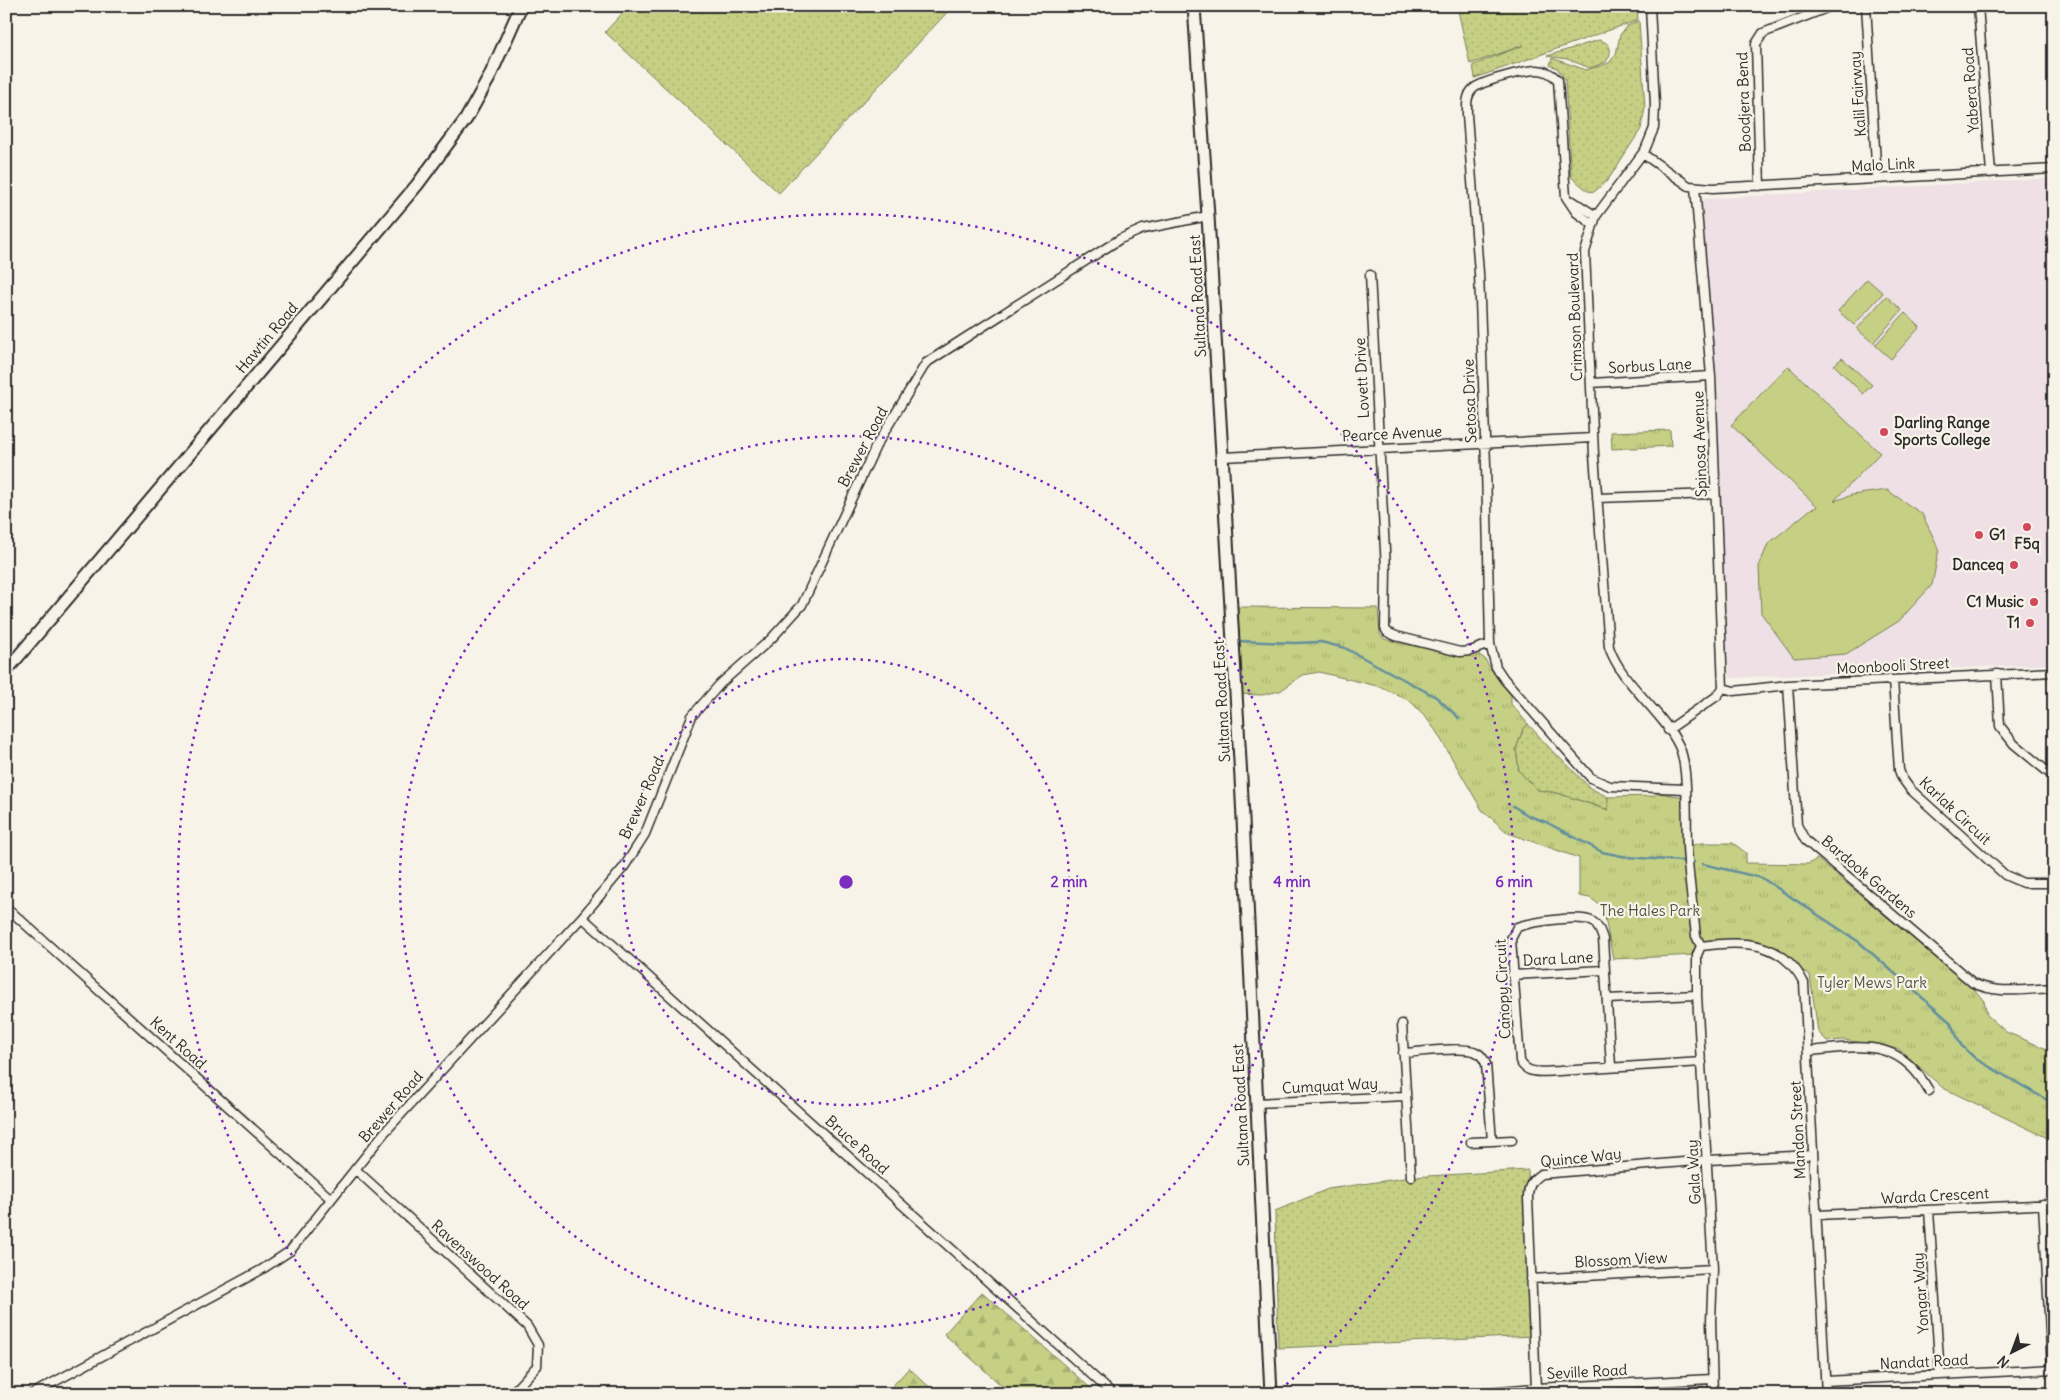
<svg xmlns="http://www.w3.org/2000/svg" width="2060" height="1400" viewBox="0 0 2060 1400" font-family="Delius,sans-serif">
  <defs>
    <pattern id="grass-dots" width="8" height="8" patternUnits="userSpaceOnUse" patternTransform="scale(1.25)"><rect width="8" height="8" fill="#c5d084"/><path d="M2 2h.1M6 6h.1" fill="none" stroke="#a9b372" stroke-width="1.8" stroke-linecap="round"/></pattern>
    <pattern id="forest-firs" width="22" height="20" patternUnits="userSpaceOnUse" patternTransform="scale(1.25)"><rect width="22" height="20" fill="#c5d084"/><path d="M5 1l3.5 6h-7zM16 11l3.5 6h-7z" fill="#a9b372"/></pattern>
    <pattern id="park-tufts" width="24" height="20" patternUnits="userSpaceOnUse" patternTransform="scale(1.25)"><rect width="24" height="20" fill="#c5d084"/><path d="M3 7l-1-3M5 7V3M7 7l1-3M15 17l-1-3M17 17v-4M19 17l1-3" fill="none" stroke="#a9b372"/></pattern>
  </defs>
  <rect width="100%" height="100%" fill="#f7f3e8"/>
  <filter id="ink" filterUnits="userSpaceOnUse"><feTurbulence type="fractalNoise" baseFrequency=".02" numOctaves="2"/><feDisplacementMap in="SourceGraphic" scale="10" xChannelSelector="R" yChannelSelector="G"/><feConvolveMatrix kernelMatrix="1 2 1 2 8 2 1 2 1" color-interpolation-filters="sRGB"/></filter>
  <g filter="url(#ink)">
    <path fill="#eee0e4" d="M2054,178v486l-325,14 -27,-479z"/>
    <path fill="url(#grass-dots)" stroke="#787e58" d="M629,6h324l-174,187 -174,-161z
      M1457,6h180l1,14 -163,58 -2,-13 51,-20 -54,19z
      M1639,21l6,87 -4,21 -33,51 -14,12 -6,-1 -17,-14 -6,-98 -8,-11 -7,-3 2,-7 34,12 23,-7 7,-9 4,-19 7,-9z
      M1599,40c13,3 14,12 7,22l-16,6 -23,-9 -20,-3z
      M1528,724l28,31 3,1 31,32 18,9 1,13 -52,-17 -19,-3 -14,-13 -5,-6 -3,-22 7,-20z
      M1528,1170l6,166 -256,12 -3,-137 53,-22 83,-12z"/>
    <path fill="url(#forest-firs)" stroke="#787e58" d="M982,1292l115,102h-86l-67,-60z
      M909,1368l28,26h-52z"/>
    <path fill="url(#park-tufts)" stroke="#787e58" d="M1670,430l1,16 -59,3 -1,-17z
      M1231,607l147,1 2,26 4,5 72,17 23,-1 5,3 12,19 15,18v9l17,20 -5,5 -7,20 3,22 9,10 10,9 19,3 51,17v-13l46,-1 4,-3 27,4 2,50 13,-4h33l13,10v10l62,1 9,-5 157,130 10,12 3,14 19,17 48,20v89l-111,-53 -44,-39 -55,-9 -17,1 -9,-9 -8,-57 -55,-31 -53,2 -5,9 -84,4 -10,-52 -13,-9 -11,-2v-38l-71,-25 -26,-23 -46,-79 -12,-16 -14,-14 -29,-14 -62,-15 -16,3 -23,16 -18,4 -26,-1z
      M1704,1386l1,8h-87v-1z"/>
    <path fill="#c5d084" stroke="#787e58" d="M1867,279l16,14 -29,32 -16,-14z
      M1886,296l16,14 -29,33 -16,-14z
      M1905,313l15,14 -29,32 -16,-14z
      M1842,358l30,27 -9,9 -29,-29z
      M1788,366l92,87 -46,48 18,-6 35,-5 35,24 17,35 -7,36 -33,36 -53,33 -52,4 -33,-45 -2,-47 9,-22 43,-35 7,-2 -87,-82z"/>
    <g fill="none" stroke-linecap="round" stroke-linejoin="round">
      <path stroke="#638f9e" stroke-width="2.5" d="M1237,641l58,2 26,-1 24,6 91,49 23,21
        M1513,806l16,10 17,6 56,30 25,5 67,5
        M1703,864l59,14 97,64 91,80 11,23 15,14 78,45"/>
      <defs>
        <path id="street" d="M1650,6l5,99 -1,23 -9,22 -49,66 -11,36 9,203 15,192c14,39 52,62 70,99 10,21 7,74 8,99 1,30 6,61 9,91l5,10 -4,9v40l16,274 -2,52 2,73
          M1866,6l11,173
          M1978,6l13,167
          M1643,154l46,32 24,2 341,-19
          M1760,186l-4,-142 7,-11 69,-27
          M1695,187l16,189 12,312 11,3 54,-6 266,-13
          M1573,201l23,15
          M1592,224l-16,-12 -10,-15 -8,-117c-6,-6 -12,-10 -21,-10 -11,0 -56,11 -64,19 -7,6 -6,17 -6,26l12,158 7,192 4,179 6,23 8,12 87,99 19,8 75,3
          M1370,275l16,294 -1,59 2,4 9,4 64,16 10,-1 20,-7
          M1591,383l120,-7
          M1223,457l370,-19
          M1597,498l118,-4
          M1997,674l3,52 14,18 40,33
          M1893,680l6,90 3,8 8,11 95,86 18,8h31
          M1788,685l9,140 8,15 168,143c25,12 53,6 81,5
          M1668,730l49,-34 6,-8
          M6,907l325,292
          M582,917l531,477
          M1701,946c42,-6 82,-5 103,37l22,411
          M1512,975l92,-5
          M1607,999l90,-4
          M1402,1024l9,153
          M1808,1051c52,-4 91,-15 121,40
          M1403,1053c16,-1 61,-7 73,-1 6,3 8,7 10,12l6,77 -21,1
          M1611,1066l-8,-127c-2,-6 -4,-13 -10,-17 -12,-8 -61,0 -76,5l-6,12 9,122c7,15 25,10 39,10l143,-9
          M1256,1103l149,-7
          M1492,1141l20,-1
          M355,1169l172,157 11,19 -1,21 -26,28
          M2043,1204l9,165
          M1929,1210l11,165
          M1817,1215l237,-11
          M1531,1279l182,-10
          M1826,1381l228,-12
          M1536,1388l-8,-190c0,-11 3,-18 13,-24l167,-14 105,-5
          M6,1392l1,2
          M32,1394l229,-124 29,-19 94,-118 198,-216 42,-50 21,-33 47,-118 28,-32 51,-45 31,-34 74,-159 50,-83 194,-124 23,-10 65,-13
          M1463,1394l73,-6 176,-9"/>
        <path id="secondary" d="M1194,6l14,210 33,562 30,616
          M6,671l411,-486 49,-66 23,-41 32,-72"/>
      </defs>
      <use href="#street" stroke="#2b2b2b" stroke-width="11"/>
      <use href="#secondary" stroke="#2b2b2b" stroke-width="15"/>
      <use href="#street" stroke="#f7f3e8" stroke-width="8"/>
      <use href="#secondary" stroke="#f7f3e8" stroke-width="11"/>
    </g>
  </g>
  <g fill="none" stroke="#7b2cbf" stroke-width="2.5" stroke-dasharray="2.5 5">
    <circle cx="846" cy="882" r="223"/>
    <circle cx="846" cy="882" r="446"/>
    <path d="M417 1394A668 668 0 1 1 1275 1394"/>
  </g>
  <g fill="#d1495b" stroke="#f7f3e8" stroke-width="2">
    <circle cx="1884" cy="432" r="5"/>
    <circle cx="2027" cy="527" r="5"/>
    <circle cx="1979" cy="535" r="5"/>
    <circle cx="2014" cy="565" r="5"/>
    <circle cx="2034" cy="602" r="5"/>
    <circle cx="2030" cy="623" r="5"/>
  </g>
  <g text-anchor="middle" stroke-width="4.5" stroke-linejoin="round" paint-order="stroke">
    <g font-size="15" fill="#2b2b2b" stroke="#f7f3e8">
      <text transform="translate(1971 90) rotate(-94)" y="5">Yabera Road</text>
      <text transform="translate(1858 94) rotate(-94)" y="5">Kalil Fairway</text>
      <text transform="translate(1744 102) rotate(-92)" y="5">Boodjera Bend</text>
      <text transform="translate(1883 165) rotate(-3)" y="5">Malo Link</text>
      <text transform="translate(1198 296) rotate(-93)" y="5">Sultana Road East</text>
      <text transform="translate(1575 317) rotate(-92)" y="5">Crimson Boulevard</text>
      <text transform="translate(267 338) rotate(-50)" y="5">Hawtin Road</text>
      <text transform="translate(1650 366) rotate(-3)" y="5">Sorbus Lane</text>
      <text transform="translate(1362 378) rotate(-93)" y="5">Lovett Drive</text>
      <text transform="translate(1470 401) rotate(-92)" y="5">Setosa Drive</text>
      <text transform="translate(1392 434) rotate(-3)" y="5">Pearce Avenue</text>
      <text transform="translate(1700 444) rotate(-92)" y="5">Spinosa Avenue</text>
      <text transform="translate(863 447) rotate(-62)" y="5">Brewer Road</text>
      <text transform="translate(1893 666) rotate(-3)" y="5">Moonbooli Street</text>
      <text transform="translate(1222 701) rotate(-93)" y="5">Sultana Road East</text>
      <text transform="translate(642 798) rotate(-66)" y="5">Brewer Road</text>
      <text transform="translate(1955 811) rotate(43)" y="5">Karlak Circuit</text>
      <text transform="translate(1869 877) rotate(40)" y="5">Bardook Gardens</text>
      <text transform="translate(1558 959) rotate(-3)" y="5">Dara Lane</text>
      <text transform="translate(1503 989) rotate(-93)" y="5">Canopy Circuit</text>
      <text transform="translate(178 1043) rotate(42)" y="5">Kent Road</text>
      <text transform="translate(1330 1086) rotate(-3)" y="5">Cumquat Way</text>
      <text transform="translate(1241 1105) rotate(-93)" y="5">Sultana Road East</text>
      <text transform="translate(391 1107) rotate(-49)" y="5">Brewer Road</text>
      <text transform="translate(1798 1130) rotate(-93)" y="5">Mandon Street</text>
      <text transform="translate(857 1145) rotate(42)" y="5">Bruce Road</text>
      <text transform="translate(1581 1158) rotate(-6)" y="5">Quince Way</text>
      <text transform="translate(1694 1172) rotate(-93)" y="5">Gala Way</text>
      <text transform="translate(1935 1196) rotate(-3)" y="5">Warda Crescent</text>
      <text transform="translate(1621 1260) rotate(-3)" y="5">Blossom View</text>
      <text transform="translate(480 1265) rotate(42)" y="5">Ravenswood Road</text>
      <text transform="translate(1921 1293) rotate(-94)" y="5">Yongar Way</text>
      <text transform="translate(1924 1362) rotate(-3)" y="5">Nandat Road</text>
      <text transform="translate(1587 1372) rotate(-3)" y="5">Seville Road</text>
    </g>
    <g font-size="15" font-weight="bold" fill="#2b2b2b" stroke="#f7f3e8" text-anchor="end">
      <text x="1894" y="428" text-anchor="start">Darling Range<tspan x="1894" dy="17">Sports College</tspan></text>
      <text x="1989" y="540" text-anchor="start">G1</text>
      <text x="2027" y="549" text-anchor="middle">F5q</text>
      <text x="2004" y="570">Danceq</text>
      <text x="2024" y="607">C1 Music</text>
      <text x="2020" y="628">T1</text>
    </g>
    <g font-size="15" fill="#525441" stroke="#f7f3e8">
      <text x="1650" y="916">The Hales Park</text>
      <text x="1872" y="988">Tyler Mews Park</text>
    </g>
  </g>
  <circle cx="846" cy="882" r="8" fill="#7b2cbf" stroke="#f7f3e8" stroke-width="2.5"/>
  <g font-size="15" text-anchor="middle" font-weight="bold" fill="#7b2cbf" stroke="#f7f3e8" stroke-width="4.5" stroke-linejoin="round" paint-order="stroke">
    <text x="1069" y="887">2 min</text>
    <text x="1292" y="887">4 min</text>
    <text x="1514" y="887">6 min</text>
  </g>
  <rect width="2060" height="1400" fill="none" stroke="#f7f3e8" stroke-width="25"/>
  <rect x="12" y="12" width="2035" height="1375" fill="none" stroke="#2b2b2b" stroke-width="2" filter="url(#ink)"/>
  <g transform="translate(2012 1352) rotate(222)" stroke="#f7f3e8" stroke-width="4" paint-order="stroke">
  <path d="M0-4L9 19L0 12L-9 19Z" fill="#2b2b2b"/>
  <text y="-8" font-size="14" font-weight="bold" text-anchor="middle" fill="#2b2b2b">N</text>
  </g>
</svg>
